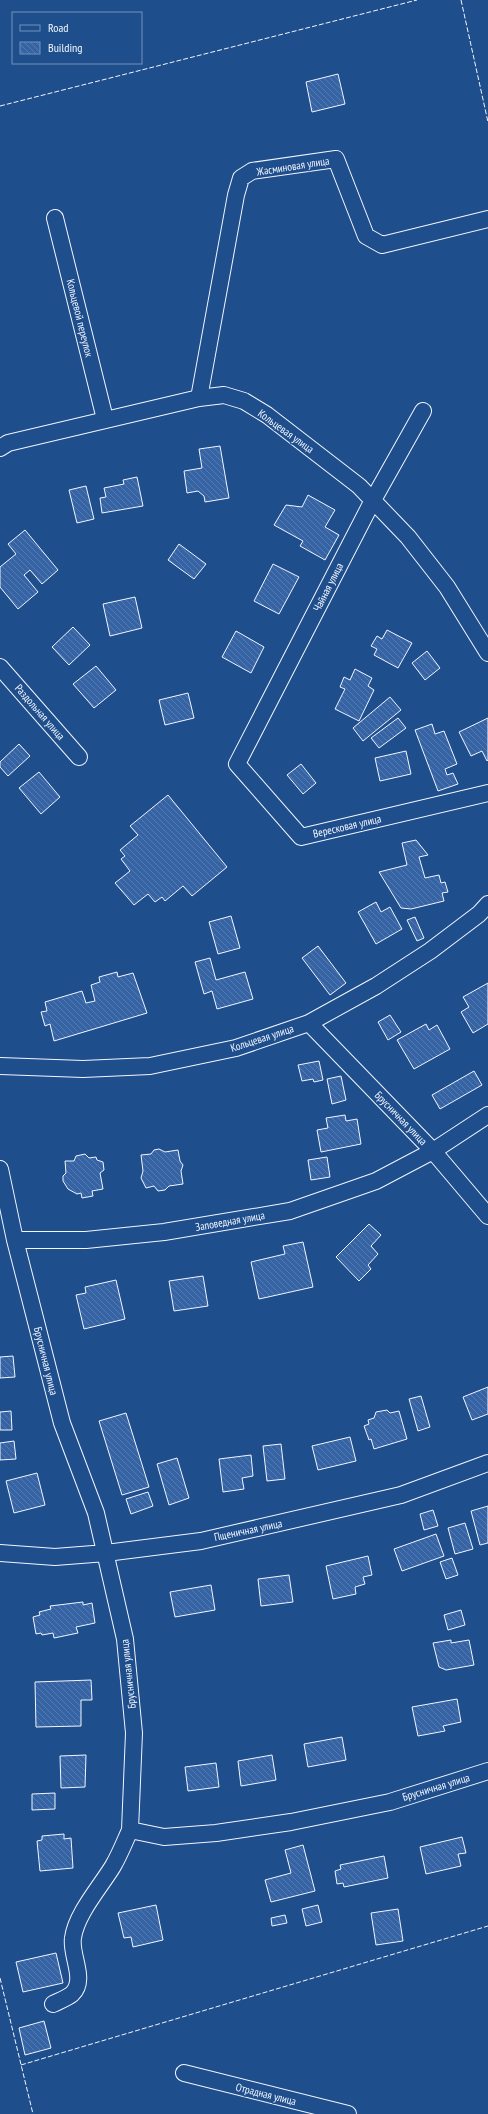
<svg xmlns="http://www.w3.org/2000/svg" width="488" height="2114" viewBox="0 0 488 2114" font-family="'PT Sans Narrow',sans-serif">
  <defs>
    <pattern id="building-back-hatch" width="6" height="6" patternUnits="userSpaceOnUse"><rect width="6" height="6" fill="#3563a3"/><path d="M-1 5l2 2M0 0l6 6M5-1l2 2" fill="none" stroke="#537ab1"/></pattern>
  </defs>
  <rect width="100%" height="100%" fill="#1f4e8c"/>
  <path fill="url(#building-back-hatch)" stroke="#f2f6ff" d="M338,74l7,30 -33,8 -6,-30z
    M220,446l9,52 -24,4 -1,-6 -6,-5 -11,2 -3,-22 18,-3 -3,-19z
    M137,477l6,29 -41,7 -2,-15 6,-1 -2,-9 20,-4 -1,-4z
    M86,486l8,33 -17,4 -8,-33z
    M308,495l27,15 -10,17 14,8 -14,25 -25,-14 3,-5 -29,-16 12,-20 16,2z
    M25,530l33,40 -16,14 -12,-14 -6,5 14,17 -20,17 -18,-22v-20l16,-13 -8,-10z
    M179,544l27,20 -12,15 -26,-19z
    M273,564l26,13 -20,37 -25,-13z
    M135,597l7,31 -32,8 -7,-32z
    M73,627l17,18 -21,20 -17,-18z
    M387,630l25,13 -14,25 -24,-13 3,-6 -6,-3 6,-10 5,3z
    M236,631l28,16 -13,26 -29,-16z
    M427,651l13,17 -15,12 -13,-17z
    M96,666l20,24 -22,18 -21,-24z
    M355,669l17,9 -4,8 6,4 -15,31 -24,-12 10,-20 -5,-2 4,-10 6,3z
    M188,693l6,25 -29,7 -6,-25z
    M390,697l11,13 -38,31 -10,-13z
    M398,718l8,10 -27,20 -8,-10z
    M488,718v42l-1,1 -5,-10 -11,5 -12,-24z
    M432,724l3,10 9,-3 13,33 -12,5 2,6 6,-2 5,11 -20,7 -23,-61z
    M19,744l11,12 -22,20 -8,-9v-5z
    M406,751l5,23 -31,7 -5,-23z
    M301,764l15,19 -13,11 -16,-19z
    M39,772l21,25 -19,17 -22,-26z
    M168,795l59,72 -35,29 -9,-10 -18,15 -3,-4 -7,5 -7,-8 -14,11 -19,-22 15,-12 -9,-12 4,-3 -5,-6 18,-15 -8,-9z
    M416,840l12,15 -9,2 6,21 14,-3 2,8 4,-1 3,10 -6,1 2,8 -33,8 -10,-1 -22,-36 28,-7 -5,-22z
    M376,902l5,10 9,-5 12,22 -26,15 -18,-32z
    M231,916l9,32 -22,6 -9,-32z
    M415,917l9,21 -7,3 -10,-21z
    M318,946l28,37 -16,12 -28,-37z
    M210,958l6,22 29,-8 8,27 -36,10 -5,-18 -8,3 -9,-32z
    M117,972l1,5 15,-4 14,40 -93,28 -4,-17 -5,2 -4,-14 6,-1 -2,-9 37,-11 4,12 9,-2 -4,-16 9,-3 -1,-5z
    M488,983v41l-15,9 -12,-21 8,-5 -6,-10z
    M390,1015l11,17 -13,8 -10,-18z
    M426,1024l3,6 8,-5 13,24 -36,20 -17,-29z
    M319,1061l4,19 -9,2 -1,-3 -11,2 -4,-16z
    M474,1071l8,14 -42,24 -8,-14z
    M341,1076l5,24 -14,4 -5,-25z
    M345,1115l1,6 11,-2 4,25 -40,8 -4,-22 11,-2 -2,-10z
    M159,1149l6,3 13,-2 2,11 3,4 -2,6 2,13 -14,2 -4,4 -7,1 -4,-5 -8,2 -5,-10 2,-7 -2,-16 10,-1 3,-4z
    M85,1154l4,4 7,-1 1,3 6,2 1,8 -4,3 3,16 -11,2 1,5 -11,2 -1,-5 -4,1 -9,-5 -5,-8v-5l3,-3 -1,-12h9l2,-5z
    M327,1157l3,20 -19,3 -3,-20z
    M369,1224l12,11 -10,11 7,8 -10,11 3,4 -12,12 -23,-24z
    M303,1242l10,45 -54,12 -8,-37 34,-8 -2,-8z
    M203,1276l5,30 -34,5 -5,-30z
    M116,1280l9,39 -41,10 -8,-34 10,-2 -1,-6z
    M13,1356l2,21 -15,1v-21z
    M488,1387v27l-16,6 -9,-23z
    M421,1396l9,31 -12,4 -9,-32z
    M387,1410l3,3 9,-2 8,28 -33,10 -3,-10 -2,1 -5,-14 5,-2 -1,-4 6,-2 2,-6z
    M11,1411l1,19h-12v-18z
    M126,1413l23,74 -27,8 -23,-74z
    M350,1437l6,24 -38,9 -6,-24z
    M14,1441l2,18 -16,1v-17z
    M281,1444l4,35 -18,2 -4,-35z
    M251,1455l2,21 -11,2 2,11 -21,3 -4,-33z
    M177,1458l12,40 -20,7 -12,-41z
    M37,1473l8,32 -31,8 -8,-32z
    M148,1492l5,14 -22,8 -5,-15z
    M488,1506v37l-8,2 -9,-34z
    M433,1510l5,16 -14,4 -4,-16z
    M465,1523l8,26 -18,5 -7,-26z
    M436,1534l8,22 -42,15 -8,-22z
    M368,1556l4,19 -9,2 2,7 -10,3 1,7 -23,5 -7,-33z
    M452,1558l6,17 -12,4 -6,-17z
    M289,1575l4,27 -32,4 -3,-27z
    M211,1585l4,25 -40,7 -5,-25z
    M83,1602v3l9,-2 3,20 -19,4 2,6 -24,5 -1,-5 -11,2 -1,-2 -5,1 -3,-17 7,-2 -1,-3 12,-3 -1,-3z
    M461,1610l4,15 -17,5 -4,-15z
    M451,1640v3l18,-3 5,25 -28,5 -7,-3 -6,-24z
    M91,1680l1,20h-11v26l-45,1 -1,-45z
    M457,1699l4,23 -18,4 2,5 -27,5 -6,-29z
    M342,1737l4,23 -38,7 -4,-23z
    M86,1755l-1,32 -24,1 -1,-32z
    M272,1755l4,25 -35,6 -3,-25z
    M216,1763l3,24 -31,4 -3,-24z
    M55,1793v16l-23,1v-16z
    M64,1834v5l7,-1 2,30 -33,3 -3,-30 5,-1v-4z
    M462,1837l4,16 -8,1 3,12 -35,8 -6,-27z
    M303,1845l12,46 -44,11 -6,-22 26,-7 -6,-23z
    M384,1856l4,22 -44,9 -1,-4 -6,1 -2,-13 6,-2 -1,-4z
    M156,1905l7,35 -30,7 -2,-10 -7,1 -6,-25z
    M318,1905l4,17 -16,4 -4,-17z
    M398,1909l5,32 -27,4 -5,-32z
    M285,1915l2,8 -15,3 -1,-8z
    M56,1953l7,30 -40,9 -7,-30z
    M44,2021l7,27 -26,7 -6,-27z"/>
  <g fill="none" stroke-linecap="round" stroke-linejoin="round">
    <defs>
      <path id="minor" d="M55,218l50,201
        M199,398l37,-203 5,-17 11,-7 84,-12 30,77 16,9 106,-26
        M423,411l-50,89 -136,264 64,73 187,-44
        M0,448l8,-5 191,-45 25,-3 20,6 23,14 92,71 49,51 39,50 41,66
        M0,667l79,90
        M309,1023l124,128 55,65
        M0,1066l83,3 67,-3 86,-18 73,-25 67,-37 54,-35 49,-37 9,-10
        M0,1169l15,71 47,183 34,90 29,126 9,94 -4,97 34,7 52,-4 75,-11 99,-20 98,-31
        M15,1240h71l78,-8 126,-21 86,-30 57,-30 55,-36
        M0,1553l55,4 51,-4 95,-12 200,-46 87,-32
        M53,2004c6,-3 14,-6 19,-10 15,-14 -2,-39 1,-56 3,-24 28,-52 40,-72 7,-12 12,-25 17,-36
        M184,2073l164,41"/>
    </defs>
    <use href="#minor" stroke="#f2f6ff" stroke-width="18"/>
    <use href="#minor" stroke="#1f4e8c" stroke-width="16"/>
    <path stroke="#f2f6ff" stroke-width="1" stroke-dasharray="5 2" stroke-linecap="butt" d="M461,0l27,122
      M0,106l417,-106
      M0,1978l33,136
      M21,2065l467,-139"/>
  </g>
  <g text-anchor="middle" stroke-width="3" stroke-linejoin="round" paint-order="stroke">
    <g font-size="11" fill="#f2f6ff" stroke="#1f4e8c">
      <text transform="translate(293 166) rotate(-9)" y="4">Жасминовая улица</text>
      <text transform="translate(80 318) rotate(76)" y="4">Кольцевой переулок</text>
      <text transform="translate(286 431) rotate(36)" y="4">Кольцевая улица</text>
      <text transform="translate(328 587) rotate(-63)" y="4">Чайная улица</text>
      <text transform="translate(40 712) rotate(49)" y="4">Раздольная улица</text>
      <text transform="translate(347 826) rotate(-13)" y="4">Вересковая улица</text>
      <text transform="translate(262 1038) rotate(-18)" y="4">Кольцевая улица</text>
      <text transform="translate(401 1118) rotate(46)" y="4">Брусничная улица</text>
      <text transform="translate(230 1221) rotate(-10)" y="4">Заповедная улица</text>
      <text transform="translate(46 1361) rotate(76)" y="4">Брусничная улица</text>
      <text transform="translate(248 1530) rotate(-12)" y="4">Пщеничная улица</text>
      <text transform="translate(128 1674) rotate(-96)" y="4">Брусничная улица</text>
      <text transform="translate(436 1787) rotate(-17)" y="4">Брусничная улица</text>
      <text transform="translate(266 2094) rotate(14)" y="4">Отрадная улица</text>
    </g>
  </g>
  <rect x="12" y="12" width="130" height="52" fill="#1f4e8c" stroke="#7391ba"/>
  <rect x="20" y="25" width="20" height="6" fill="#1f4e8c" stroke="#7391ba"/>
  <text x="48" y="32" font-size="12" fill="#f2f6ff">Road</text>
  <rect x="20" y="42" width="20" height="12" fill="url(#building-back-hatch)" stroke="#7391ba"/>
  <text x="48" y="52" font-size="12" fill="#f2f6ff">Building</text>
</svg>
